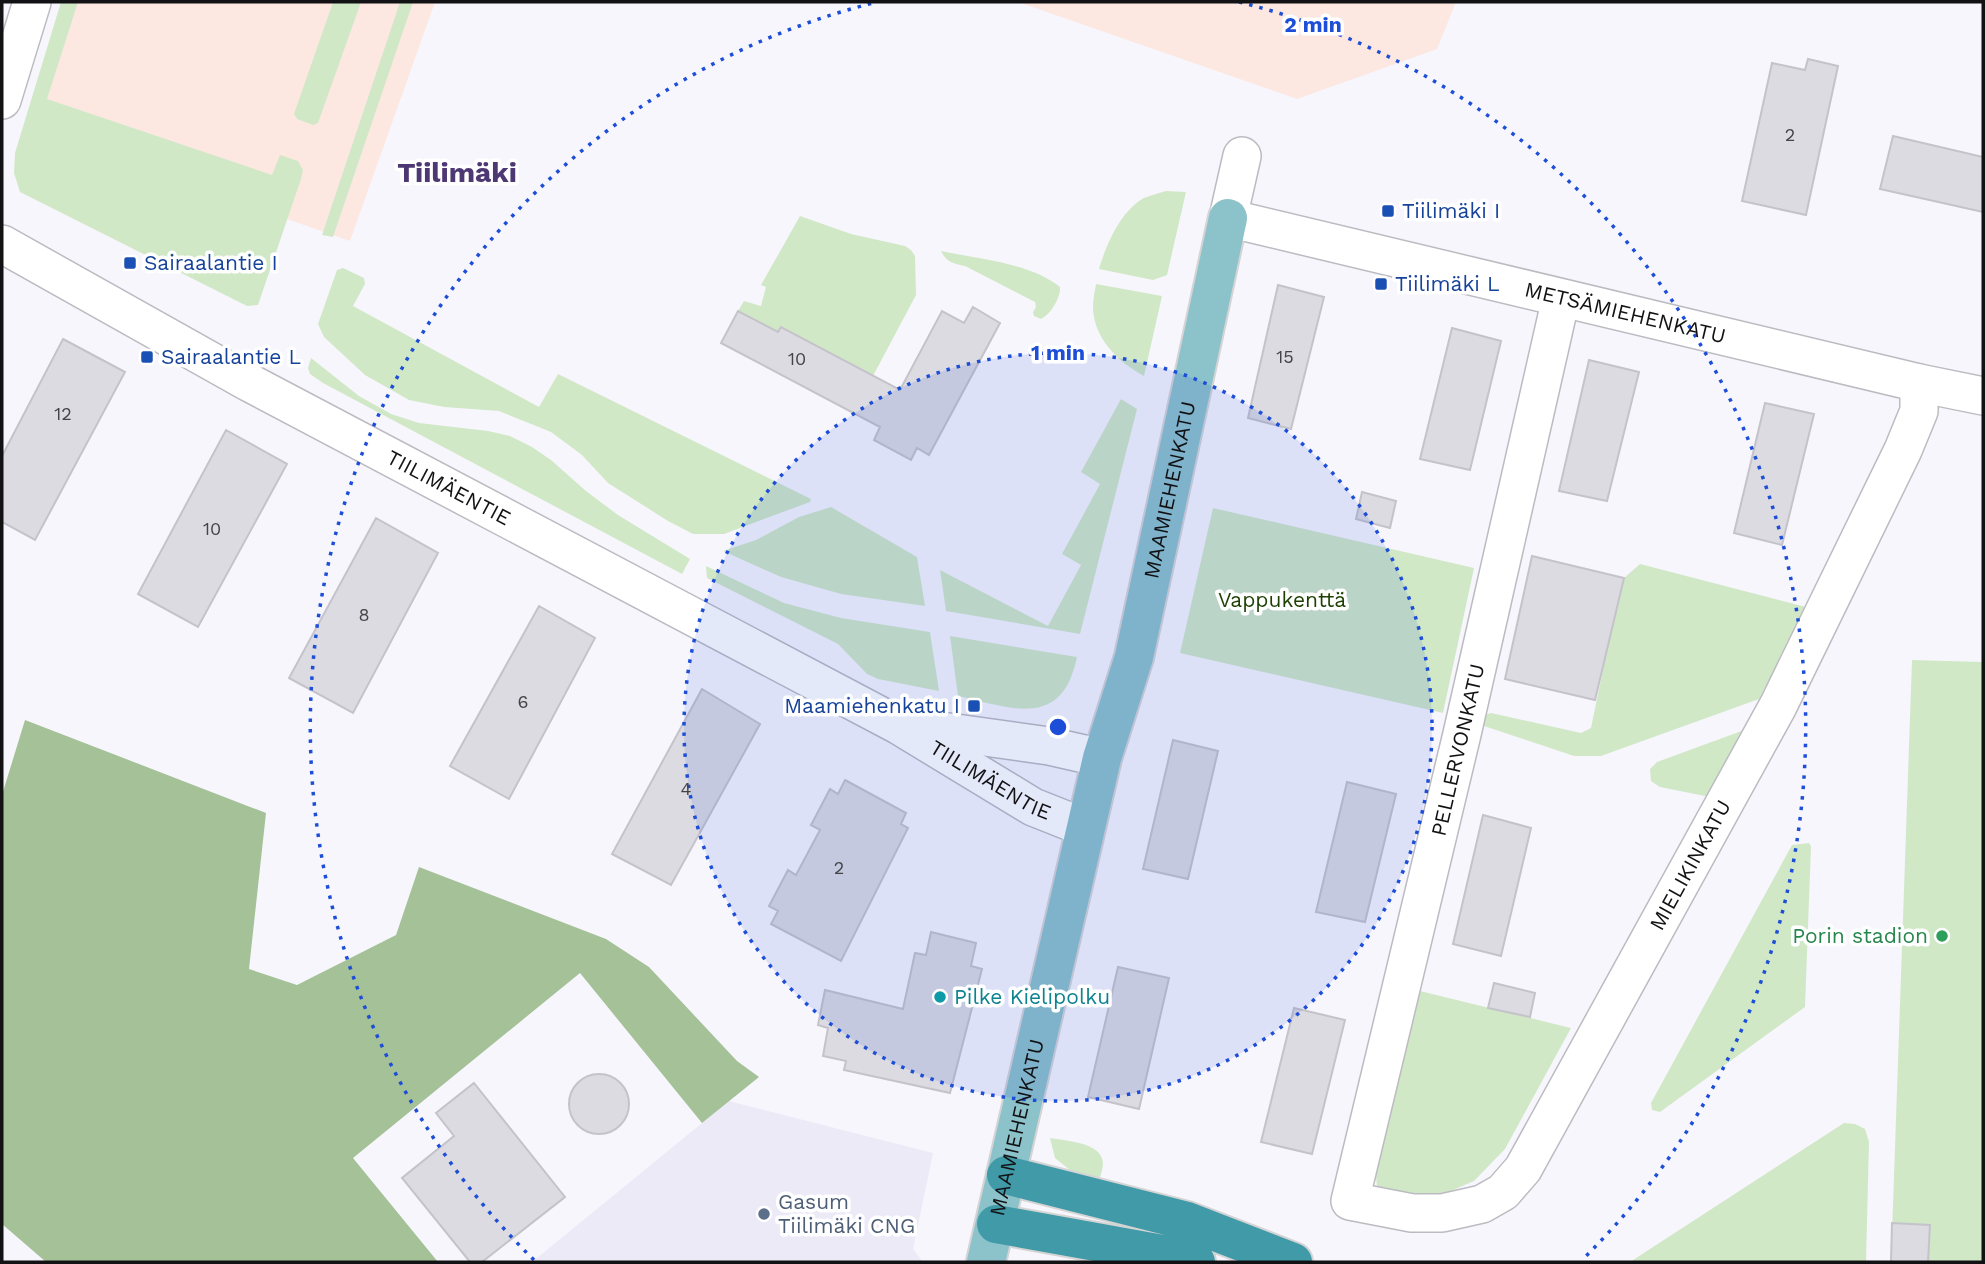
<svg xmlns="http://www.w3.org/2000/svg" width="1985" height="1264" viewBox="0 0 1985 1264" font-family="'Work Sans',sans-serif">
  <rect width="100%" height="100%" fill="#f7f6fd"/>
  <path fill="#edeaf8" d="M729,1101l204,52 -20,96 10,13h-391z"/>
  <path fill="#fce8e1" d="M64,2h371l-85,239 -325,-113z
    M1018,2h438l-19,47 -140,50z"/>
  <path fill="#d1e8c7" d="M61,2h17l-31,97 225,76 8,-20 18,6 5,9 -2,9 -43,126 -11,1 -227,-114 -6,-19 1,-20z
    M333,2h28l-43,121 -5,2 -16,-6 -3,-5z
    M400,2h13l-80,235 -11,-2z
    M1166,191l20,1 -19,83 -14,5 -54,-11c7,-24 22,-59 45,-71 7,-3 16,-5 22,-7z
    M800,216l51,18 54,12 6,4 4,6 1,39 -43,81 -92,-49 -3,5 -40,-21 6,-10 17,5 5,-19 -5,-2z
    M941,251c37,8 90,12 119,36 1,10 -9,27 -19,32l-7,-3 -1,-4 3,-5 -1,-5 -70,-36c-11,-2 -19,-4 -24,-15z
    M343,268l21,10 1,6 -12,22 186,101 19,-33 253,125 -1,3 -86,32h-31l-25,-13 -60,-38 -26,-28 -31,-23 -52,-21 -55,-4 -35,-7 -44,-25 -41,-38 -6,-13 19,-54z
    M1096,284l66,12 -18,80c-26,-14 -51,-38 -51,-70 0,-7 2,-15 3,-22z
    M311,358l48,38 32,18 28,9 69,8 22,5 22,11 19,13 35,31 32,24 72,44 -8,15 -359,-191 -13,-9 -2,-6z
    M1121,399l16,10 -57,225 -134,-23 -6,-41 108,56 33,-61 -19,-11 38,-70 -19,-12z
    M831,507l86,50 8,49 -84,-12 -60,-17 -58,-26 33,-11 43,-23z
    M1213,508l261,60 -31,145 -263,-60z
    M1640,564l166,43 -47,92 -158,57h-27l-90,-30 -2,-4 2,-7 7,-2 90,20 10,-5 17,-83 16,-67z
    M706,566l78,37 57,15 89,14 9,59 -61,-12 -11,-5 -29,-30 -131,-66z
    M950,636l127,21c-15,73 -65,51 -119,39z
    M1912,660l71,2v600h-92z
    M1747,729l-37,68 -50,-10 -9,-6 -1,-12 7,-7z
    M1809,843l2,3 -6,161 -145,105 -8,-2 -1,-7 141,-258z
    M1420,991l151,37 -66,121 -31,32 -28,12 -29,4 -32,-4 -8,-6 -1,-11z
    M1844,1123l11,1 10,5 4,13 -3,120h-236z
    M1050,1138c16,3 52,4 53,25 0,7 -4,16 -5,22l-22,-10 -21,-17z"/>
  <path fill="#a5c198" d="M25,720l241,93 -17,156 48,16 99,-50 23,-68 187,72 43,28 88,94 22,16 -57,46 -122,-150 -227,185 85,104h-392l-44,-38v-429z"/>
  <path fill="#dcdbe1" stroke="#c5c3ca" stroke-width="2" d="M1808,59l30,7 -32,149 -64,-14 30,-138 33,7z
    M1893,136l90,21v55l-103,-23z
    M1278,285l46,12 -33,132 -43,-11z
    M973,307l27,16 -71,132 -12,-7 -6,12 -37,-20 6,-13 -159,-84 17,-32 40,21 3,-5 119,63 42,-79 22,12z
    M1452,328l49,13 -31,129 -50,-11z
    M63,339l62,33 -90,168 -33,-18v-66z
    M1589,360l50,12 -32,129 -48,-10z
    M1765,403l49,11 -32,131 -48,-12z
    M226,430l61,34 -89,163 -60,-33z
    M1362,492l34,9 -6,27 -34,-9z
    M376,518l62,35 -85,160 -64,-35z
    M1532,556l92,22 -29,122 -90,-21z
    M539,606l56,32 -86,161 -59,-33z
    M702,689l58,35 -89,161 -59,-31z
    M1173,740l45,11 -30,128 -45,-10z
    M845,780l61,33 -5,11 7,4 -67,133 -70,-37 7,-13 -9,-5 19,-36 8,5 24,-45 -9,-5 19,-36 8,5z
    M1347,782l49,12 -31,128 -49,-10z
    M1483,815l48,13 -30,128 -48,-12z
    M931,932l45,11 -5,23 11,3 -32,124 -106,-23 2,-9 -23,-5 5,-28 -10,-3 7,-35 78,19 12,-56 11,2z
    M1118,967l51,11 -30,131 -51,-12z
    M1494,983l41,10 -5,24 -42,-9z
    M1294,1008l51,12 -33,134 -51,-12z
    M569 1104a30 30 0 1 1 60 0a30 30 0 1 1-60 0Z
    M474,1083l91,114 -83,65h-12l-68,-84 52,-42 -18,-23z
    M1892,1223l38,2 -2,37h-37z"/>
  <g fill="none" stroke-linecap="round" stroke-linejoin="round">
    <defs>
      <g id="minor">
        <path d="M2,100l30,-98"/>
        <path id="s1" d="M1242,156l-14,62 691,165 64,13"/>
        <path id="s2" d="M2,244l248,139 648,342 135,82 53,21"/>
        <path id="s3" d="M1561,298l-99,436 -112,467 62,12h30l40,-9 21,-12 20,-23 255,-463 125,-256 16,-39v-28"/>
        <path d="M913,727l136,19 53,12"/>
      </g>
      <g id="major">
        <path id="s4" d="M986,1262l116,-504 32,-101 94,-439"/>
      </g>
      <path id="highway" d="M1006,1175l181,46 106,41
        M996,1224l183,33 17,5"/>
    </defs>
    <use href="#minor" stroke="#bcbbc1" stroke-width="40"/>
    <use href="#major" stroke="#d4d4d5" stroke-width="42"/>
    <use href="#highway" stroke="#d4d4d5" stroke-width="42"/>
    <use href="#minor" stroke="#fff" stroke-width="37"/>
    <use href="#major" stroke="#8cc2ca" stroke-width="38"/>
    <use href="#highway" stroke="#409aa7" stroke-width="38"/>
  </g>
  <circle cx="1058" cy="727" r="374" fill="#1d4ed8" fill-opacity=".12"/>
  <g fill="none" stroke="#1d4ed8" stroke-width="3.5" stroke-dasharray="3.5 7">
    <circle cx="1058" cy="727" r="374"/>
    <path d="M534 1260A747 747 0 0 1 877 2M1239 2A747 747 0 0 1 1582 1260"/>
  </g>
  <g fill="#1a4fb4" stroke="#fff" stroke-width="2.5">
    <rect x="1381" y="204" width="14" height="14" rx="3.5"/>
    <rect x="123" y="256" width="14" height="14" rx="3.5"/>
    <rect x="1374" y="277" width="14" height="14" rx="3.5"/>
    <rect x="140" y="350" width="14" height="14" rx="3.5"/>
    <rect x="967" y="699" width="14" height="14" rx="3.5"/>
  </g>
  <circle fill="#2e9e5b" stroke="#fff" stroke-width="2.5" cx="1942" cy="936" r="7"/>
  <circle fill="#0f9aa8" stroke="#fff" stroke-width="2.5" cx="940" cy="997" r="7"/>
  <circle fill="#5c6f8a" stroke="#fff" stroke-width="2.5" cx="764" cy="1214" r="7"/>
  <g text-anchor="middle" stroke-width="7" stroke-linejoin="round" paint-order="stroke">
    <g font-size="18" fill="#444446">
      <text x="1790" y="141">2</text>
      <text x="1285" y="363">15</text>
      <text x="797" y="365">10</text>
      <text x="63" y="420">12</text>
      <text x="212" y="535">10</text>
      <text x="364" y="621">8</text>
      <text x="523" y="708">6</text>
      <text x="686" y="795">4</text>
      <text x="839" y="874">2</text>
    </g>
    <g font-size="21" fill="#164399" stroke="#fff" text-anchor="start">
      <text x="1402" y="218">Tiilimäki I</text>
      <text x="144" y="270">Sairaalantie I</text>
      <text x="1395" y="291">Tiilimäki L</text>
      <text x="161" y="364">Sairaalantie L</text>
      <text x="960" y="713" text-anchor="end">Maamiehenkatu I</text>
    </g>
    <g font-size="21" fill="#121113" stroke="#fff">
      <text dy="7" stroke="none"><textPath href="#s1" startOffset="472">METSÄMIEHENKATU</textPath></text>
      <text dy="7" stroke="none"><textPath href="#s2" startOffset="509">TIILIMÄENTIE</textPath></text>
      <text dy="7" stroke="none"><textPath href="#s4" startOffset="794">MAAMIEHENKATU</textPath></text>
      <text transform="translate(1458 750) rotate(-77)" y="7">PELLERVONKATU</text>
      <text dy="7" stroke="none"><textPath href="#s2" startOffset="1125">TIILIMÄENTIE</textPath></text>
      <text dy="7" stroke="none"><textPath href="#s3" startOffset="1463">MIELIKINKATU</textPath></text>
      <text dy="7" stroke="none"><textPath href="#s4" startOffset="138">MAAMIEHENKATU</textPath></text>
    </g>
    <g font-size="21" fill="#1c3f02" stroke="#fff">
      <text x="1282" y="607">Vappukenttä</text>
    </g>
    <g font-size="21" fill="#27864d" stroke="#fff" text-anchor="end">
      <text x="1928" y="943">Porin stadion</text>
    </g>
    <g font-size="21" fill="#0d838f" stroke="#fff" text-anchor="start">
      <text x="954" y="1004">Pilke Kielipolku</text>
    </g>
    <g font-size="21" fill="#4e5e75" stroke="#fff" text-anchor="start">
      <text x="778" y="1209">Gasum<tspan x="778" dy="24">Tiilimäki CNG</tspan></text>
    </g>
    <g font-size="28" font-weight="bold" fill="#4d3874" stroke="#fff">
      <text x="457" y="182">Tiilimäki</text>
    </g>
  </g>
  <circle cx="1058" cy="727" r="10" fill="#1d4ed8" stroke="#fff" stroke-width="3.5"/>
  <g font-size="21" text-anchor="middle" font-weight="bold" fill="#1d4ed8" stroke="#fff" stroke-width="7" stroke-linejoin="round" paint-order="stroke">
    <text x="1313" y="32">2 min</text>
    <text x="1058" y="360">1 min</text>
  </g>
  <rect width="1985" height="1264" fill="none" stroke="#121113" stroke-width="7"/>
</svg>
